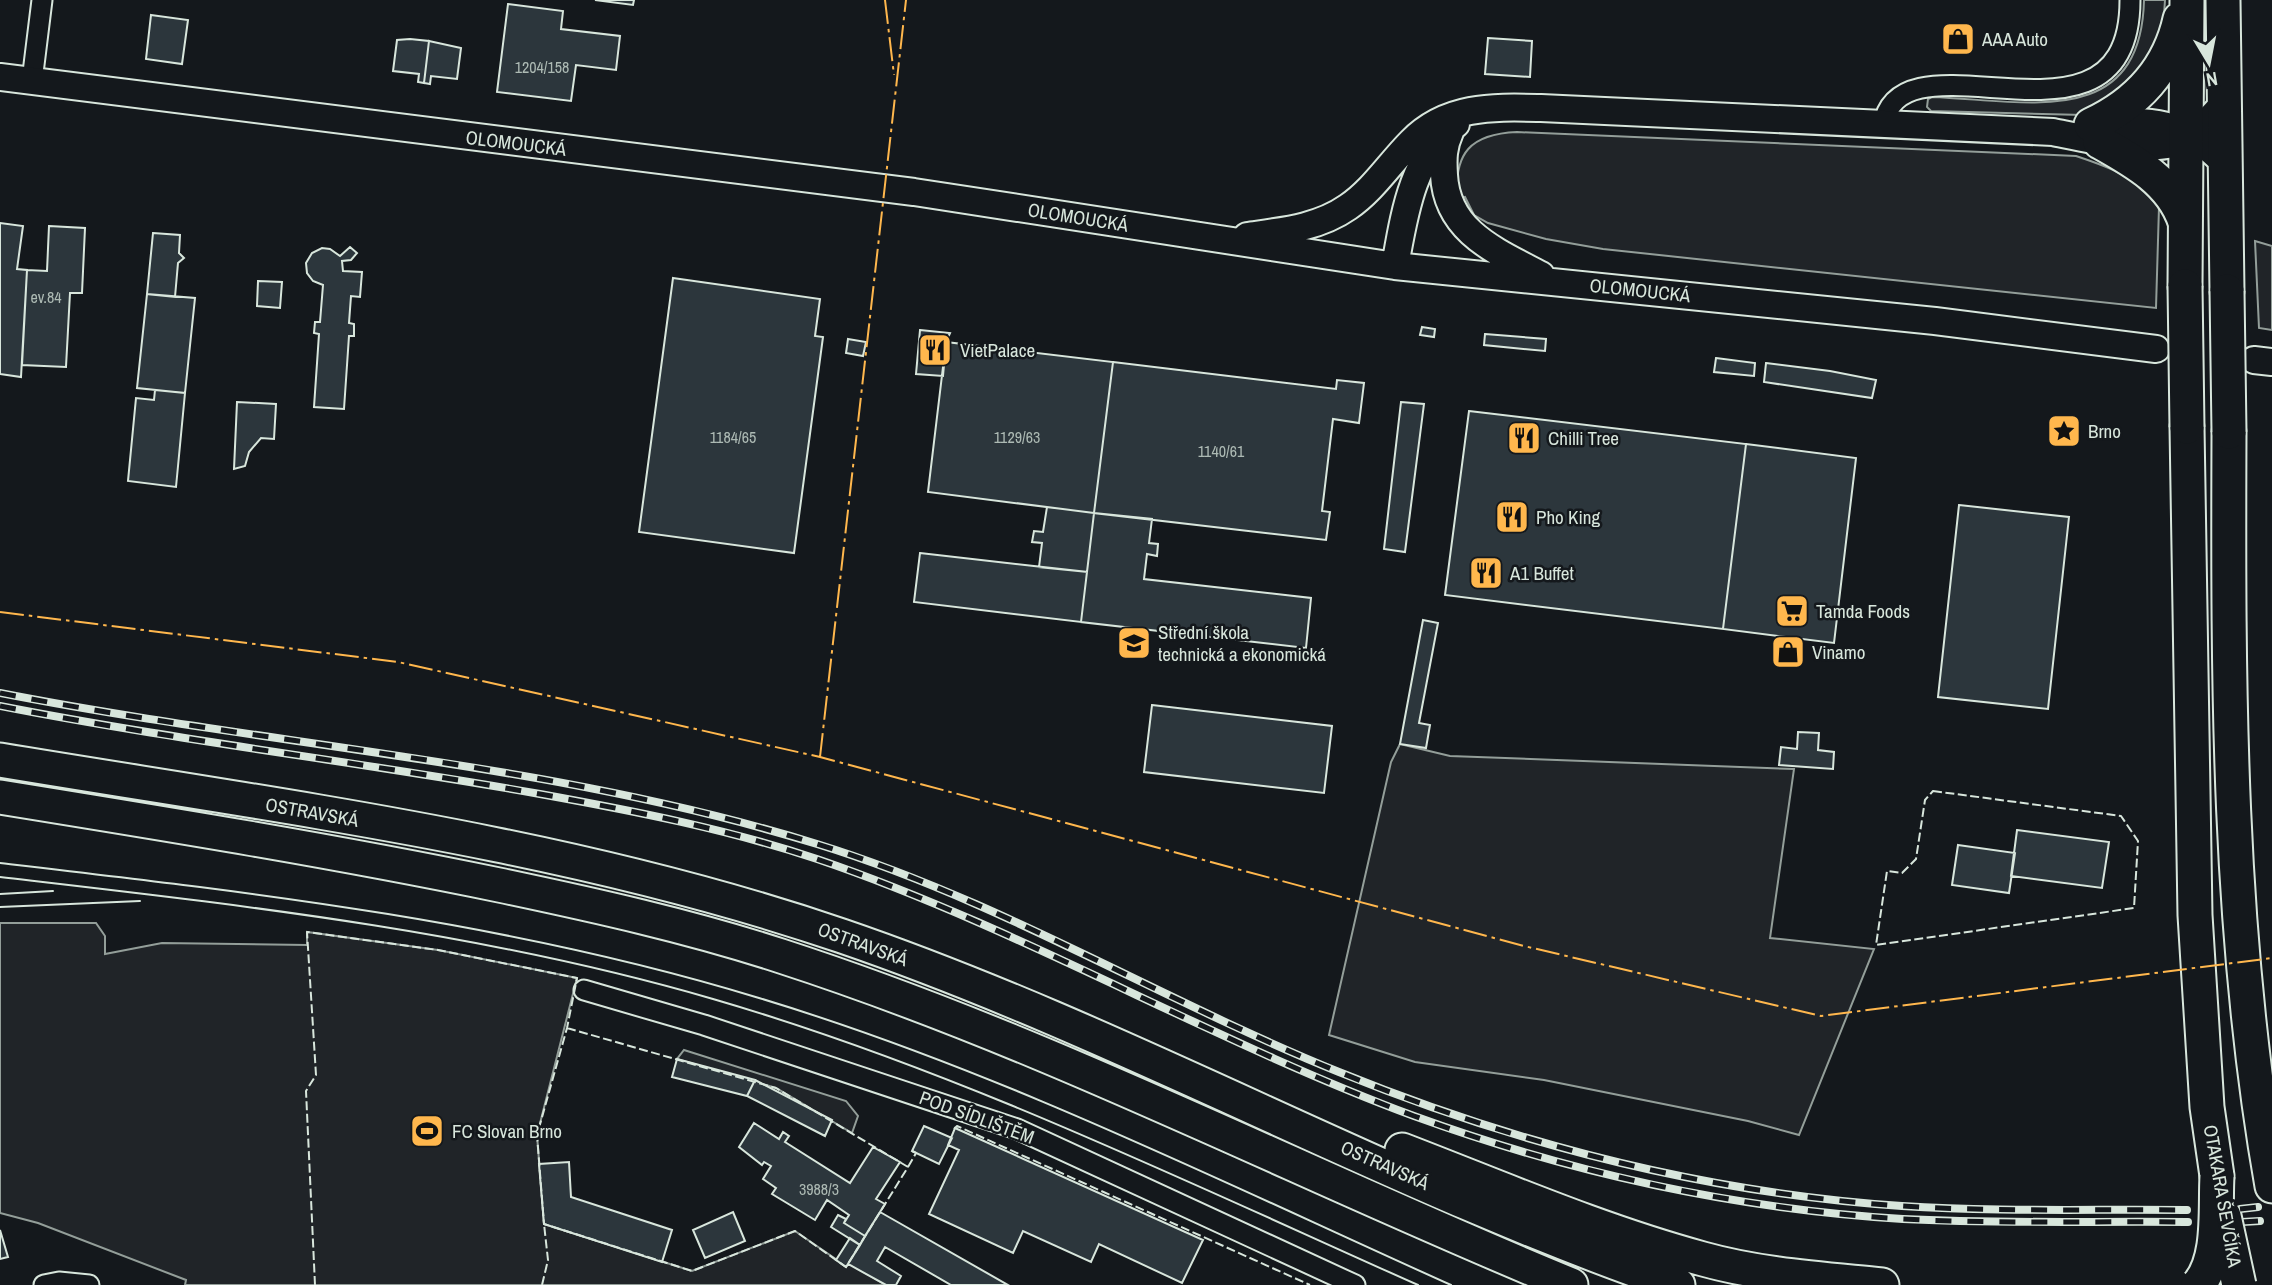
<svg xmlns="http://www.w3.org/2000/svg" width="2272" height="1285" viewBox="0 0 2272 1285" font-family="'Archivo Narrow',sans-serif">
  <rect width="100%" height="100%" fill="#14181c"/>
  <path fill="#202428" stroke="#939e99" stroke-width="2" d="M2144,0h21l-2,30 -17,43 -62,42 -153,-4 -4,-4 1,-8 4,-2c92,3 209,35 212,-97z
    M1517,132l559,24c39,13 56,19 83,51l-3,101 -553,-59 -57,-10 -58,-16 -14,-8 -9,-18 -8,2c-3,-46 13,-65 60,-67z
    M2255,241l17,5v84l-13,-2z
    M1400,744l50,12 344,13 -24,169 104,11 -75,186 -51,-14 -204,-41 -129,-18 -86,-27 62,-273z
    M0,923h96l9,13v18l57,-11 145,2v-13l131,18 139,28 -40,157 7,89 148,47 103,-40 51,35 2,-3 38,22h-701l1,-5 -148,-57 -38,-10z
    M684,1050l162,51 12,15 -6,17 -76,-45 -99,-29z"/>
  <path fill="#2c363c" stroke="#d8e6dc" stroke-width="2" d="M595,0h39l-1,5z
    M508,4l55,7 -2,18 59,7 -4,34 -40,-5 -5,36 -74,-9z
    M151,15l37,5 -6,44 -36,-5z
    M1488,38l44,3 -2,36 -45,-3z
    M410,39l19,2 -5,42 -6,-1 1,-8 -26,-3 4,-31z
    M429,41l32,7 -4,31 -26,-3 -1,8 -6,-1z
    M0,223l23,3 -6,43 10,1 -6,107 -21,-3z
    M49,226l36,2 -3,65h-12l-4,74 -44,-2 5,-95 20,1z
    M153,233l27,2 -1,18 5,5 -6,5 -3,34 -28,-3z
    M350,247l7,6 -6,7 -9,1 1,10 19,1 -2,25 -9,-1 -2,27 5,1v12h-5l-5,73 -30,-2 5,-73 -5,-1 1,-11h5l3,-37 -10,-4 -6,-8 -1,-10 6,-10 10,-5 8,1 10,7z
    M673,278l147,21 -5,37 8,1 -29,216 -155,-21z
    M258,281l24,1 -2,26 -23,-2z
    M147,294l48,4 -10,95 -48,-5z
    M1422,327l13,2 -1,8 -14,-2z
    M920,330l30,3 -4,9 -3,34 -27,-2z
    M1485,334l61,5 -1,12 -61,-6z
    M848,339l18,3 -3,14 -17,-3z
    M946,342l167,20 -19,151 -166,-21z
    M1716,358l39,5 -1,13 -40,-4z
    M1113,362l223,27 1,-9 27,3 -5,40 -26,-4 -11,92 8,1 -4,28 -232,-27z
    M1766,363l64,8 46,9 -4,18 -108,-16z
    M155,390l30,3 -9,94 -48,-6 8,-83 18,2z
    M237,402l39,2 -2,35 -13,-1 -12,14 -4,14 -11,3z
    M1401,402l23,2 -19,148 -21,-3z
    M1469,411l277,33 -23,185 -278,-34z
    M1746,444l110,14 -22,185 -111,-14z
    M1959,505l110,12 -21,192 -110,-12z
    M1047,507l47,6 -7,59 -48,-5 3,-24 -10,-1 2,-11 9,1z
    M1094,513l58,6 -3,24 9,1 -1,12 -10,-2 -3,25 167,19 -5,50 -225,-26z
    M920,553l167,19 -6,50 -167,-20z
    M1423,620l15,3 -19,100 11,2 -4,23 -26,-4z
    M1152,705l180,21 -8,67 -180,-21z
    M1798,732l21,1 -1,17 16,2 -1,17 -54,-4 2,-18 16,2z
    M2017,830l92,12 -7,46 -91,-12z
    M1958,845l57,8 -6,40 -57,-8z
    M677,1059l78,21 -8,16 -75,-19z
    M755,1080l77,40 -7,16 -78,-40z
    M754,1123l25,16 4,-7 6,4 -4,6 65,41 23,-36 27,15 -24,37 9,5 -20,32 -21,-13 5,-8 -22,-15 -12,20 -43,-26 4,-6 -13,-9 8,-13 -7,-4 -2,3 -23,-18z
    M924,1126l28,12 -13,26 -27,-13z
    M955,1128l248,112 -21,43 -83,-39 -8,18 -68,-31 -10,22 -84,-39 30,-64 -11,-5z
    M569,1162l2,35 101,33 -10,32 -118,-38 -5,-60z
    M733,1212l12,29 -40,17 -12,-28z
    M880,1212l128,73h-57l-66,-38 -8,14 24,15 -5,9h-10l-38,-21z
    M838,1215l8,4 -2,4 21,13 -5,9 -29,-18z
    M0,1230l8,27 -8,2z
    M850,1238l10,7 -14,22 -10,-7z"/>
  <g fill="none" stroke-linecap="round" stroke-linejoin="round">
    <defs>
      <path id="street" d="M32,81l10,-81
        M1883,126c17,-104 247,47 247,-126
        M584,990l120,35 313,104 338,156
        M44,1285l15,-3 30,3"/>
      <path id="secondary" d="M0,77l914,115 481,74 540,55 221,28
        M2092,125c60,-7 91,-5 134,40
        M1450,132c-7,15 -7,27 -6,43 3,57 52,76 97,100
        M1247,236c35,-5 71,-8 101,-29 25,-17 42,-44 63,-65 36,-37 83,-35 130,-34l512,24c30,6 89,20 119,12 21,-6 38,-25 52,-41
        M1395,266c9,-50 17,-110 61,-142
        M2254,360l18,2"/>
      <path id="highway" d="M2223,0l4,291
        M2091,125c45,-21 78,-56 89,-106
        M2100,142c34,19 72,40 85,80
        M2185,286l2,-286
        M2187,427l8,488 12,192 10,69
        M2229,432c-1,252 -1,505 43,754
        M0,760c282,47 570,83 842,176 286,98 550,251 836,349
        M0,797c167,27 334,54 499,88 95,20 190,41 282,71 272,88 526,221 790,329
        M1402,1150c99,38 198,81 301,109 57,16 120,20 179,26"/>
    </defs>
    <use href="#street" stroke="#d8e6dc" stroke-width="23"/>
    <use href="#secondary" stroke="#d8e6dc" stroke-width="30"/>
    <use href="#highway" stroke="#d8e6dc" stroke-width="37"/>
    <use href="#street" stroke="#14181c" stroke-width="19"/>
    <use href="#secondary" stroke="#14181c" stroke-width="26"/>
    <use href="#highway" stroke="#14181c" stroke-width="33"/>
    <path stroke="#d8e6dc" stroke-width="2" d="M0,863c257,30 511,59 759,135 239,72 465,185 692,287
      M0,877c240,28 480,54 713,122 244,71 474,183 705,286
      M0,894l53,-3
      M0,907l140,-6"/>
    <defs>
      <path id="rail" d="M0,693c271,53 552,69 817,151 182,56 346,157 522,228 180,73 368,121 563,134 94,6 190,3 285,4
        M0,706c179,35 361,56 540,88 94,17 187,35 277,65 206,70 394,182 597,257 157,57 323,93 489,103 96,5 190,2 285,3
        M2240,1209l18,-2
        M2242,1222l18,-1"/>
    </defs>
    <use href="#rail" stroke="#d8e6dc" stroke-width="8"/>
    <use href="#rail" stroke="#14181c" stroke-width="5" stroke-dasharray="16" stroke-linecap="butt"/>
    <defs>
      <path id="highway-bridge" d="M2185,286l2,141
        M2227,291l2,141
        M2224,1216l15,69
        M2198,1285c23,-26 17,-77 19,-109"/>
    </defs>
    <use href="#highway-bridge" stroke="#d8e6dc" stroke-width="37" stroke-linecap="butt"/>
    <use href="#highway-bridge" stroke="#14181c" stroke-width="33"/>
    <path stroke="#d8e6dc" stroke-width="2" stroke-dasharray="9 3.5" stroke-linecap="butt" d="M1933,791l188,25 17,25 -4,67 -258,37 11,-74 15,2 14,-14 9,-59z
      M567,1028l209,60 132,79 -62,100 -51,-36 -103,40 -148,-47 -7,-89z
      M954,1129l3,-3 353,159
      M908,1167l8,-14 -4,-2
      M315,1285l-9,-194 10,-16 -9,-143 131,18 139,28 -10,50
      M542,1285l6,-25 -4,-36"/>
    <path stroke="#ffb74d" stroke-width="2" stroke-dasharray="24 5 3.5 5" stroke-linecap="butt" d="M885,0l9,75
      M0,612l398,50 422,95 704,189 297,70 451,-58
      M820,757l86,-757"/>
  </g>
  <defs>
    <symbol id="shop-square" viewBox="-11 -11 22 22"><rect x="-9" y="-9" width="18" height="18" rx="4" fill="#ffb74d" stroke="#14181c"/><path d="M-5-2.5h2.3a2.7 3.5 0 0 1 5.4 0H5L5.5 6h-11ZM-1.5-2.5h3a1.5 2.3 0 0 0-3 0Z" fill="#111"/></symbol>
    <symbol id="restaurant-square" viewBox="-11 -11 22 22"><rect x="-9" y="-9" width="18" height="18" rx="4" fill="#ffb74d" stroke="#14181c"/><path d="M-5-6h1v4h1v-4h1v4h1v-4h1v5L-1.5 .5V6h-2V.5L-5-1ZM5-6V6H3V1.5H1.5Q1.5-4 5-6Z" fill="#111"/></symbol>
    <symbol id="sight-square" viewBox="-11 -11 22 22"><rect x="-9" y="-9" width="18" height="18" rx="4" fill="#ffb74d" stroke="#14181c"/><path d="M0-6L1.8-2.2L6-1.7L2.9 1.2L3.7 5.4L0 3.3L-3.7 5.4L-2.9 1.2L-6-1.7L-1.8-2.2Z" fill="#111"/></symbol>
    <symbol id="supermarket-square" viewBox="-11 -11 22 22"><rect x="-9" y="-9" width="18" height="18" rx="4" fill="#ffb74d" stroke="#14181c"/><path d="M-6-5.5h2.5l.6 2H6L4.5 2H-2.5L-4.4-4H-6ZM-1.5 3.2a1.3 1.3 0 1 0 .1 0ZM3 3.2a1.3 1.3 0 1 0 .1 0Z" fill="#111"/></symbol>
    <symbol id="school-square" viewBox="-11 -11 22 22"><rect x="-9" y="-9" width="18" height="18" rx="4" fill="#ffb74d" stroke="#14181c"/><path d="M0-5L7-2L0 1L-7-2ZM-4 1L0 2.5L4 1V4Q0 6-4 4Z" fill="#111"/></symbol>
    <symbol id="stadium-square" viewBox="-11 -11 22 22"><rect x="-9" y="-9" width="18" height="18" rx="4" fill="#ffb74d" stroke="#14181c"/><path d="M0-5a6.5 5 0 1 0 0 10a6.5 5 0 1 0 0-10ZM-3.5-1.8h7v3.6h-7Z" fill="#111"/></symbol>
  </defs>
  <g fill-rule="evenodd">
    <use href="#shop-square" x="1939" y="20" width="38" height="38"/>
    <use href="#restaurant-square" x="916" y="331" width="38" height="38"/>
    <use href="#sight-square" x="2045" y="412" width="38" height="38"/>
    <use href="#restaurant-square" x="1505" y="419" width="38" height="38"/>
    <use href="#restaurant-square" x="1493" y="498" width="38" height="38"/>
    <use href="#restaurant-square" x="1467" y="554" width="38" height="38"/>
    <use href="#supermarket-square" x="1773" y="592" width="38" height="38"/>
    <use href="#school-square" x="1115" y="624" width="38" height="38"/>
    <use href="#shop-square" x="1769" y="633" width="38" height="38"/>
    <use href="#stadium-square" x="408" y="1112" width="38" height="38"/>
  </g>
  <g text-anchor="middle" stroke-width="5" stroke-linejoin="round" paint-order="stroke">
    <g font-size="16" fill="#adbab4">
      <text x="542" y="73">1204/158</text>
      <text x="46" y="303">ev.84</text>
      <text x="733" y="443">1184/65</text>
      <text x="1017" y="443">1129/63</text>
      <text x="1221" y="457">1140/61</text>
      <text x="819" y="1195">3988/3</text>
    </g>
    <g font-size="19" fill="#d8e6dc" stroke="#14181c" text-anchor="start">
      <text x="1982" y="46">AAA Auto</text>
      <text x="960" y="357">VietPalace</text>
      <text x="2088" y="438">Brno</text>
      <text x="1548" y="445">Chilli Tree</text>
      <text x="1536" y="524">Pho King</text>
      <text x="1510" y="580">A1 Buffet</text>
      <text x="1816" y="618">Tamda Foods</text>
      <text x="1158" y="639">Střední škola<tspan x="1158" dy="22">technická a ekonomická</tspan></text>
      <text x="1812" y="659">Vinamo</text>
      <text x="452" y="1138">FC Slovan Brno</text>
    </g>
    <g font-size="19" fill="#d8e6dc" stroke="#14181c">
      <text transform="translate(516 143) rotate(7)" y="7">OLOMOUCKÁ</text>
      <text transform="translate(1078 217) rotate(9)" y="7">OLOMOUCKÁ</text>
      <text transform="translate(1640 290) rotate(6)" y="7">OLOMOUCKÁ</text>
      <text transform="translate(312 812) rotate(10)" y="7">OSTRAVSKÁ</text>
      <text transform="translate(863 944) rotate(20)" y="7">OSTRAVSKÁ</text>
      <text transform="translate(977 1117) rotate(20)" y="7">POD SÍDLIŠTĚM</text>
      <text transform="translate(1385 1165) rotate(24)" y="7">OSTRAVSKÁ</text>
      <text transform="translate(2223 1196) rotate(80)" y="7">OTAKARA ŠEVČÍKA</text>
    </g>
  </g>
  <g transform="translate(2209 63) rotate(170)" stroke="#14181c" stroke-width="5" paint-order="stroke">
  <path d="M0-5L12 26L0 18L-12 26Z" fill="#d8e6dc"/>
  <text y="-10" font-size="19" font-weight="bold" text-anchor="middle" fill="#d8e6dc">N</text>
  </g>
</svg>
